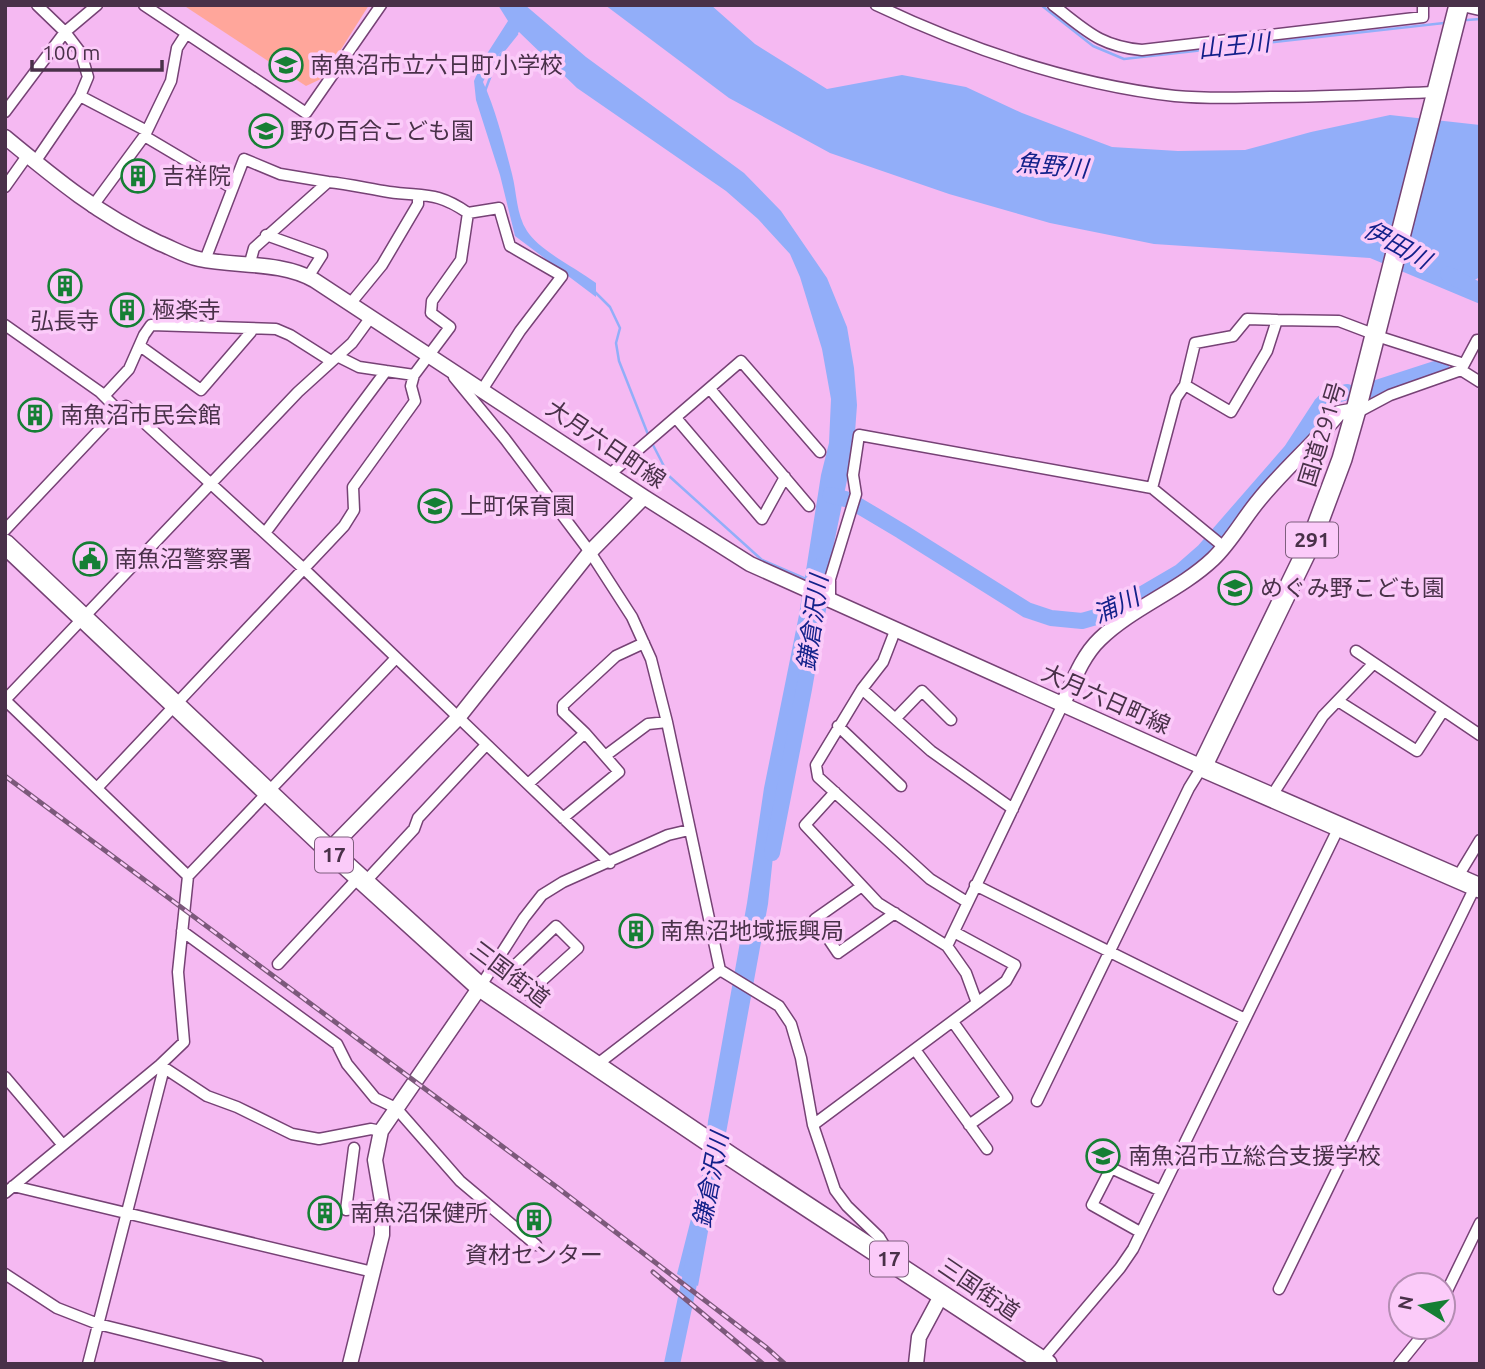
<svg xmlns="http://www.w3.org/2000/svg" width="1485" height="1369" viewBox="0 0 1485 1369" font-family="Ubuntu,'Noto Sans JP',sans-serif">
  <rect width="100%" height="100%" fill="#f5b9f2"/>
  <path fill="#ffa69b" d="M183,5h186l-46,73 -17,8z"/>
  <path fill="#92aef9" d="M498,5h27l61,52 158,116 37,38 46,67 20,49 7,41 3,37 -3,41 -25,122 -17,48 -32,174 -12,114 -70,382 -21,-12 27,-106 4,-47 39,-218 17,-115 35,-173 22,-140 8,-32 2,-44 -9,-50 -22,-72 -10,-23 -32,-35 -32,-28 -149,-103 -58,-56 -26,29 -10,21c13,29 21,61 29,92 5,19 4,40 15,57 13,20 49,37 69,52v14l-81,-61 -15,-61 -24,-75 -2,-19 9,-21 25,-39z
    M605,5h106l44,39 72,45 75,-14 64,12 56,26 90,34 66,4 67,-1 66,-18 79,-17 90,10v152l-19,10 19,9v8l-110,-46 -216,-14 -104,-21 -101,-29 -119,-41 -101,-55z"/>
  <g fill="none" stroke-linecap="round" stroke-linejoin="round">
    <path stroke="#92aef9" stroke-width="2.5" d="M1041,5l52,41 31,13 320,-36
      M1467,20l13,-1
      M485,91l12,-32 20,-25
      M594,291l16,16 10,21 -4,15 3,18 30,76
      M652,443l17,33 93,84 44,19"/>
    <path stroke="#92aef9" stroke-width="16" d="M1448,274l32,17
      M1370,390l71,-23
      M830,495l19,5 52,31 126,79 24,8 31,3 28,-8 70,-41 24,-21 87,-100 30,-46 8,-8 18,-5
      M772,853l32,-164 18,-103v-21
      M672,1364l22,-104"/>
    <defs>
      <path id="street" d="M144,5l162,108 75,-108
        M876,5c95,45 194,79 299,91 32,3 64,2 96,1 55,0 110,-3 165,-5
        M1053,5c33,25 46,41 89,45l281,-33v-12
        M80,96l65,34 1,7 86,51
        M5,112l60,-80 32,-27
        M35,162l45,-66 8,-19 -7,-24 -16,-21 -28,-27
        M5,187l22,-31
        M92,207l53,-72 26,-54 6,-33 9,-14
        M266,235l56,20 -14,22
        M205,260l39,-101 36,15 48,8
        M249,266l5,-18 74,-66c21,2 41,7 61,10 36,5 47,-1 79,21
        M350,304l32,-39 36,-61v-9
        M5,325l95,67 18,18
        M1383,338l81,26
        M140,346l61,44 50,-58v-3
        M339,357l20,10 27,4
        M1461,370l19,12
        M454,377l51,62 85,113 42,65 19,42 16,63 53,248 59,36 12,18 10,34 12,67 22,65 12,16 32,31 13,21
        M1185,385l10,-42 38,-7 14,-17 30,1
        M710,389l99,117
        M104,396l25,-27 15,-34 7,-10 125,4 14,6 41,26
        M1356,410l4,1 30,-16 71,-25 16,-30h3
        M676,418l86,101 23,-42
        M610,474l131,-113 79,91
        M1152,488l24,-90 9,-13 46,27 36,-61 10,-31 62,1 29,11
        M5,530l113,-120 8,-4 179,164 305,293
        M265,533l121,-162 28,4 36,-48 -19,-14 1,-12 29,-41 7,-47 31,-5 11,38 52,30 -42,55 -38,59
        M830,601v-22l26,-85 -3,-19 6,-40 293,53 72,59
        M895,631l-12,31 -21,27 -46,76 2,12 112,102 37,23
        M1356,651l124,84
        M862,689l69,62 82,58
        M5,700l293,-308 54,-49 19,-26
        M6,701l182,175
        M1338,701l79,50 26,-40
        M896,718l26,-27 29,29
        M838,726l63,60
        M605,756l43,-32 19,-2
        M528,784l57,-51
        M97,788l247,-262 10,-16 -1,-23 62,-86 -4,-15 3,-11
        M1271,797l52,-81 50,-52
        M563,818l56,-46 -34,-39 -22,-21v-7l53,-49 28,-13
        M1457,878l23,-38
        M365,882l49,-53 4,-11 68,-73
        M975,885l270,134
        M862,886l-47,33 23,34 57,-40
        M556,926l22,22 -51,46 -20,-21z
        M182,931l155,113 10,20 28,34 21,10 64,73 76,64
        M954,932l61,33 -9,16 -29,22
        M947,946l116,-242
        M278,964l81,-87
        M480,987l44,-69 18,-23 21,-13 105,-47 21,-5
        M953,1022l54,76 -38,27
        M916,1051l71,98
        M160,1065l47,31 30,11 55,27 27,5 52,-10 10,2
        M595,1066l125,-96
        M5,1077l57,67
        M1037,1101l152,-313 13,-21
        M813,1125l164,-122 -11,-30 -19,-27 -69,-43 -73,-78 30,-33
        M354,1148l-8,62 36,-5
        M13,1186l360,86
        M5,1193l155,-128 24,-23 -6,-70 10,-96 208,-218
        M1140,1232l-48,-27 19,-37 50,23
        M5,1274l52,34 41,16 160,40
        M1279,1289l196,-402
        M1443,1299l37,-76
        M1042,1360l78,-92 13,-19 206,-422
        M88,1364l76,-296
        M1399,1364l30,-37"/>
      <path id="secondary" d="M1467,5l13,3
        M5,137c52,43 93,77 154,106 13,5 26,13 40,16 37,8 81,2 115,21l330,217 106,67 452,203
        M1063,704c10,-22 19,-48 37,-65 33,-32 79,-48 113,-80 18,-17 30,-40 46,-59 25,-31 55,-56 80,-87l17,-3
        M329,850l129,-132 132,-166 54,-55
        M350,1364l32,-129v-34l-7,-41 6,-29 99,-144
        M916,1364l3,-27 23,-43"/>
      <path id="highway" d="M1459,5l-103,405 -14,49 -31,83 -109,225 278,121
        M5,544l324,306 151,137 250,169 317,208"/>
    </defs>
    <use href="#street" stroke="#764275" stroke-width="13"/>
    <use href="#secondary" stroke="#764275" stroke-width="17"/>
    <use href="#highway" stroke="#764275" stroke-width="22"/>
    <use href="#street" stroke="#fff" stroke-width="10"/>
    <use href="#secondary" stroke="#fff" stroke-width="14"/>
    <use href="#highway" stroke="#fff" stroke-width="19"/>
    <defs>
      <path id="rail" d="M5,776l553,412 209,160 18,16
        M653,1272l110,92"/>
    </defs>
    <use href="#rail" stroke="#7c597b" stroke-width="5"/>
    <use href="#rail" stroke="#fbcbf9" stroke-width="2.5" stroke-dasharray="8" stroke-linecap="butt"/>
  </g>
  <defs>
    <symbol id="school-ring" viewBox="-11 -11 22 22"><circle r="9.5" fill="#fbcbf9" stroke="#157f34" stroke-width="1.5"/><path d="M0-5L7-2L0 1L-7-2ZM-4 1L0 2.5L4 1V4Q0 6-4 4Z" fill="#157f34"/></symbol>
    <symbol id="building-ring" viewBox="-11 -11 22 22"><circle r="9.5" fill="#fbcbf9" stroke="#157f34" stroke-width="1.5"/><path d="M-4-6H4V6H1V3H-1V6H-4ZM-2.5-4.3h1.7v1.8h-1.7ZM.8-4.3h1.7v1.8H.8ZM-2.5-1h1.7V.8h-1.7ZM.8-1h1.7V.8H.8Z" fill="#157f34"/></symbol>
    <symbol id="civic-ring" viewBox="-11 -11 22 22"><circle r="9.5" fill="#fbcbf9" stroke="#157f34" stroke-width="1.5"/><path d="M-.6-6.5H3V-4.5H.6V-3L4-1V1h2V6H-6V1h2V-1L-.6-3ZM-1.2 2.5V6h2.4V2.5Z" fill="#157f34"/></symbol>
  </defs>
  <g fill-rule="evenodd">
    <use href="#school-ring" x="267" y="46" width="38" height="38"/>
    <use href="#school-ring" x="247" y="112" width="38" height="38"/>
    <use href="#building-ring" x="119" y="157" width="38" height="38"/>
    <use href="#building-ring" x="46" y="267" width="38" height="38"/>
    <use href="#building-ring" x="108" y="291" width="38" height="38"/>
    <use href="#building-ring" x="16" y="396" width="38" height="38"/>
    <use href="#school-ring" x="416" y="487" width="38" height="38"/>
    <use href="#civic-ring" x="71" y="540" width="38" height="38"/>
    <use href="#school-ring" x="1216" y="569" width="38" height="38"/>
    <use href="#building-ring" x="617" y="912" width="38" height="38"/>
    <use href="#school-ring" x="1084" y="1137" width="38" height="38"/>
    <use href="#building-ring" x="306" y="1194" width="38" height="38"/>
    <use href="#building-ring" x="515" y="1201" width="38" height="38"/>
  </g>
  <g text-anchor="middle" stroke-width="7" stroke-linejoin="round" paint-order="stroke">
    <g fill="#fbcbf9" stroke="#7e5f7e" stroke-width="2">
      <rect x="1286" y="522.5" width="52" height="35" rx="5"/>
      <rect x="315" y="837.5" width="38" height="35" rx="5"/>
      <rect x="870" y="1241.5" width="38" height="35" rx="5"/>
    </g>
    <g font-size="21" font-weight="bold" fill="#493149">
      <text x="1312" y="547">291</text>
      <text x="334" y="862">17</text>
      <text x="889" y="1266">17</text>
    </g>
    <g font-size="23" fill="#493149" stroke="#fbcbf9" text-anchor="start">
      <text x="310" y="73">南魚沼市立六日町小学校</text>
      <text x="290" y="139">野の百合こども園</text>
      <text x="162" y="184">吉祥院</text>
      <text x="152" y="318">極楽寺</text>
      <text x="65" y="329" text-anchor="middle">弘長寺</text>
      <text x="60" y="423">南魚沼市民会館</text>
      <text x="460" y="514">上町保育園</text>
      <text x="114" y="567">南魚沼警察署</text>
      <text x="1260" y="596">めぐみ野こども園</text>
      <text x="660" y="939">南魚沼地域振興局</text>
      <text x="1128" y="1164">南魚沼市立総合支援学校</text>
      <text x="350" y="1221">南魚沼保健所</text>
      <text x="534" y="1263" text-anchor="middle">資材センター</text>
    </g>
    <g font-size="23" fill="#493149" stroke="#fbcbf9">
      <text transform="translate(1322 434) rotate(-73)" y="8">国道291号</text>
      <text transform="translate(606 444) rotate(34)" y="8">大月六日町線</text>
      <text transform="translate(1106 699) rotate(24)" y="8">大月六日町線</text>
      <text transform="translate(510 974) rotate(37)" y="8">三国街道</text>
      <text transform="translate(979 1289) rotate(34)" y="8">三国街道</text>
    </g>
    <g font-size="24" font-style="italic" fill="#13218a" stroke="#fbcbf9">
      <text transform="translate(1234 46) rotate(-6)" y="8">山王川</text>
      <text transform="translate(1052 166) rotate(5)" y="8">魚野川</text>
      <text transform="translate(1397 245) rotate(29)" y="8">伊田川</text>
      <text transform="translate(1116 606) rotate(-25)" y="8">浦川</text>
      <text transform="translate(813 623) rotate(-82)" y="8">鎌倉沢川</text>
      <text transform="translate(711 1180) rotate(-79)" y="8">鎌倉沢川</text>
    </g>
  </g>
  <rect width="1485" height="1369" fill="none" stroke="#493149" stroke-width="14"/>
  <g transform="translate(1422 1306) rotate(281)"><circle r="33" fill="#fbcbf9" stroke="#b48db3" stroke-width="2"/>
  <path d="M0-5L12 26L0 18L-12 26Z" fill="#157f34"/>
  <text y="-10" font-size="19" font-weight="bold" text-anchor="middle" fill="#493149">N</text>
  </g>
  <path d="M32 60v10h130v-10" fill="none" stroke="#493149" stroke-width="3.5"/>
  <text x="42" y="60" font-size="21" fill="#493149" stroke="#fbcbf9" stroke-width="5" paint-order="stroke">100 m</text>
</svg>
